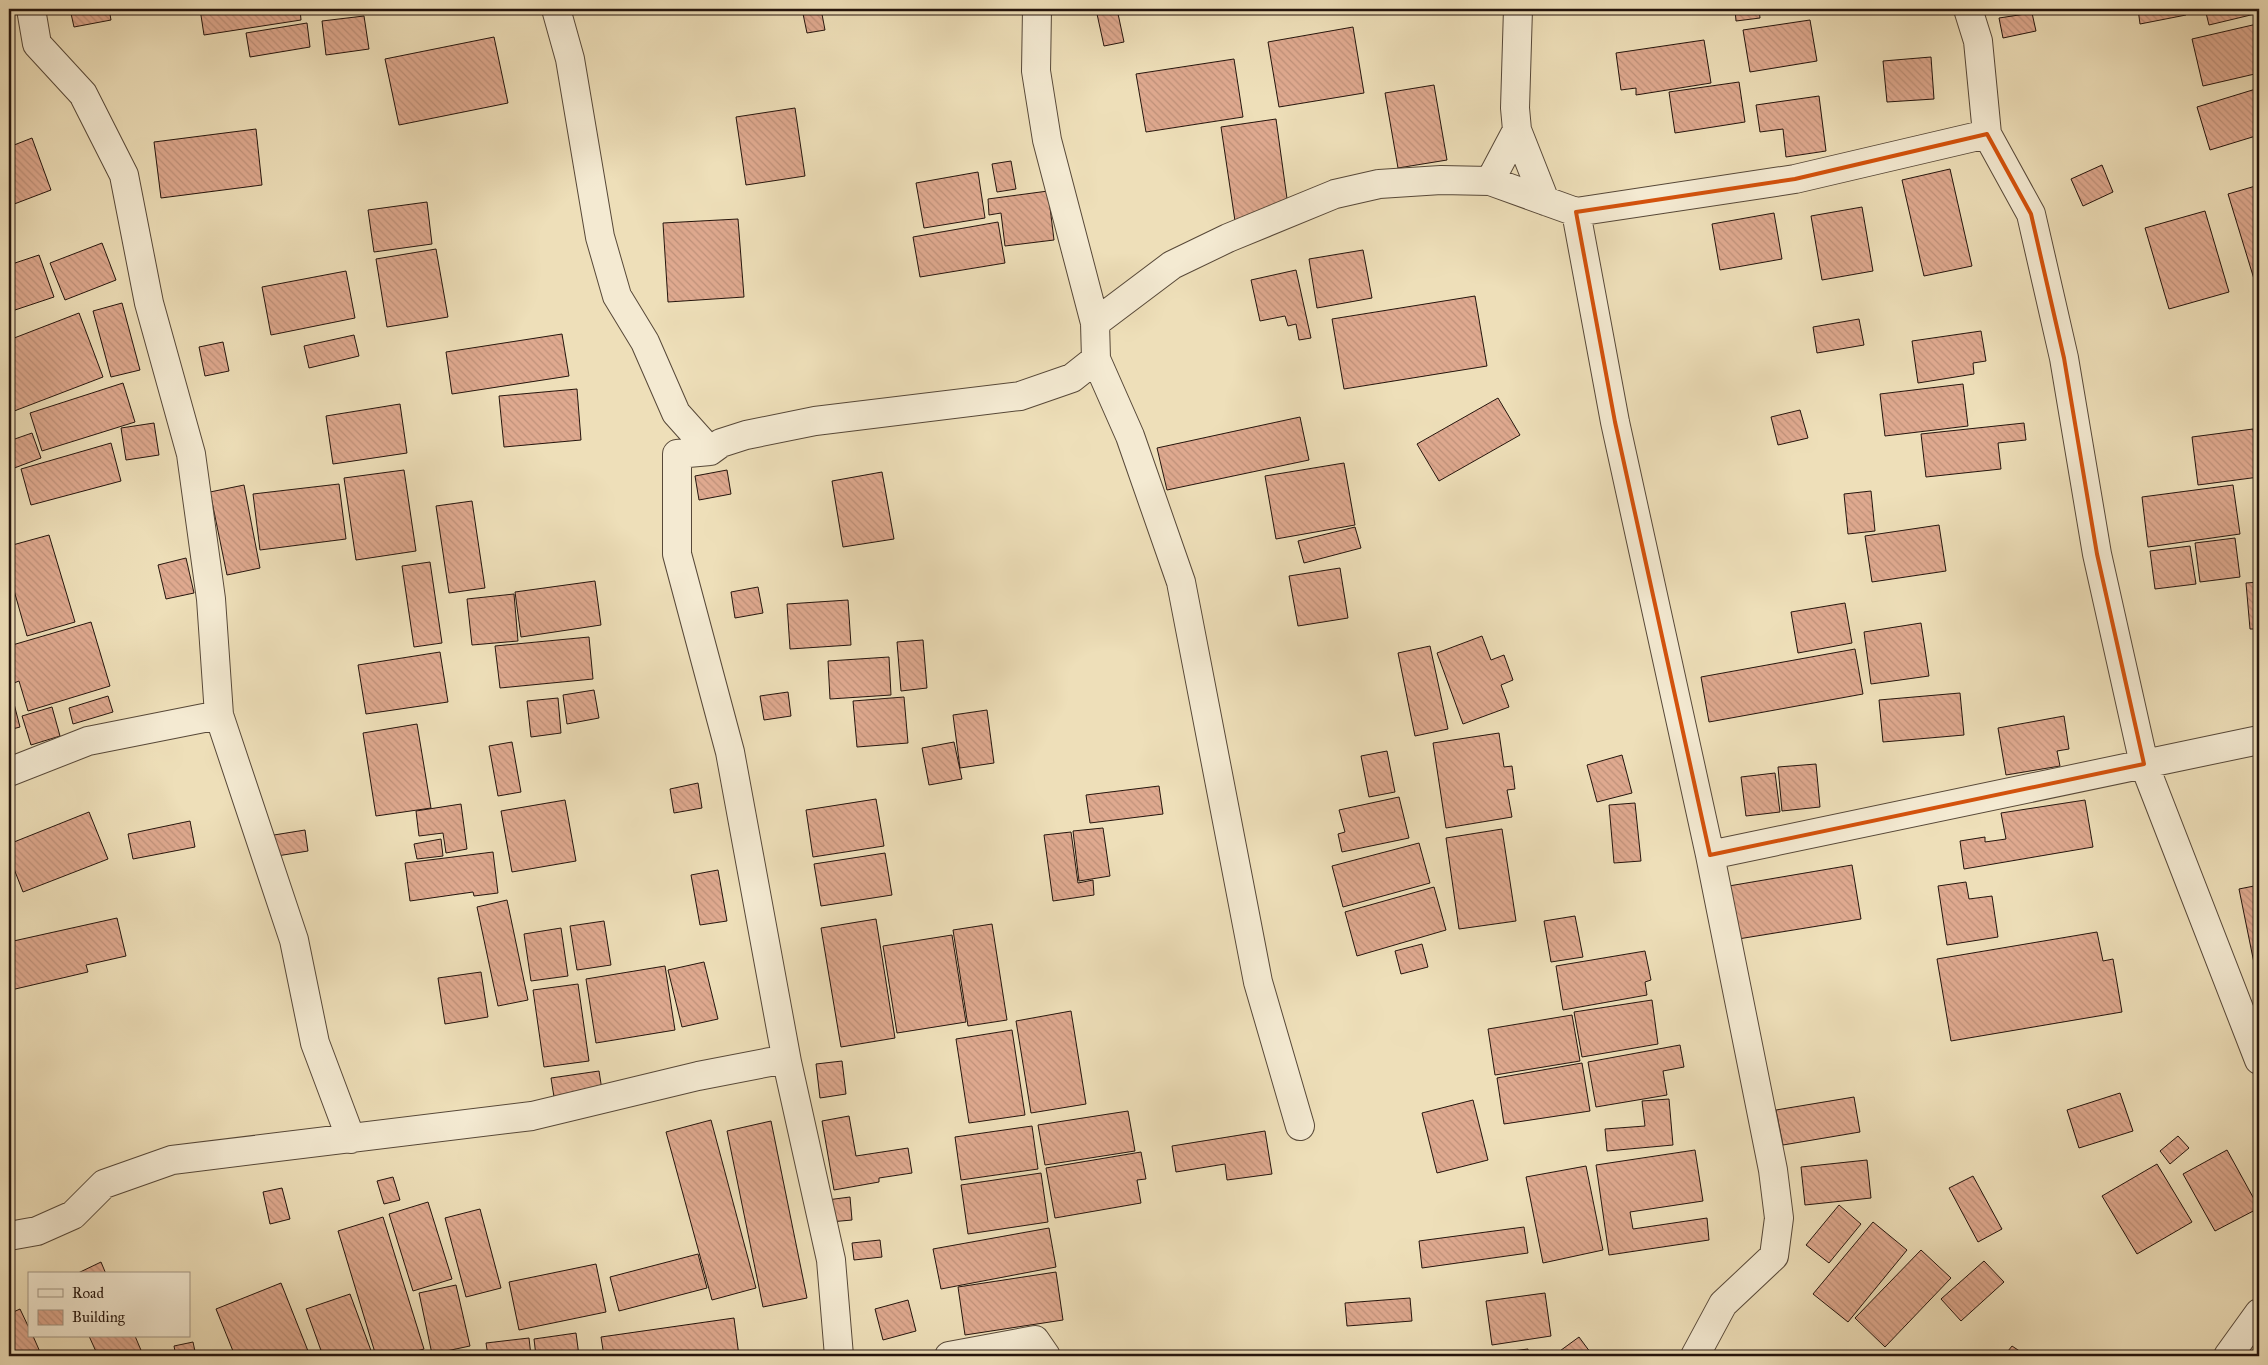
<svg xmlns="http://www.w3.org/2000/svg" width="2268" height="1365" viewBox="0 0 2268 1365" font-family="'IM FELL Great Primer',serif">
  <defs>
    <pattern id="building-back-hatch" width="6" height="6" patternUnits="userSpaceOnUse" patternTransform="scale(1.25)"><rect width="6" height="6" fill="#dfa98f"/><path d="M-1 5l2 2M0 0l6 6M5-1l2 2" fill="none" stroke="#bf917a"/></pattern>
  </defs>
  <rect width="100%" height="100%" fill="#eedfb9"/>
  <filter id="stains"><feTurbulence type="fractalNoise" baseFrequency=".004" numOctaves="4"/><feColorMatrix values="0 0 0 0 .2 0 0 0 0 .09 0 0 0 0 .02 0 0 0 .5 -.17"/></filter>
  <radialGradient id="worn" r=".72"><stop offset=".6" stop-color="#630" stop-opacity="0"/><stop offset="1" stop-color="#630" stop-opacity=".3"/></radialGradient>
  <path fill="url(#building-back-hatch)" stroke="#25150d" d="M70,9h39l2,11 -37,7z
    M200,9h100l1,11 -97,15z
    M802,9h19l4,21 -18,3z
    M1117,9l7,33 -20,4 -7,-32z
    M1735,9h24l1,9 -24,3z
    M1995,9h25l-25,3z
    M2138,9h47l1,6 -46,9z
    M2205,9h54v4l-50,12z
    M2032,13l4,18 -33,7 -4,-20z
    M364,16l5,33 -43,6 -4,-34z
    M1810,20l7,41 -67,11 -7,-42z
    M307,23l3,24 -60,10 -4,-24z
    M2257,24l2,9v40l-56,13 -11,-47z
    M1353,27l11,66 -85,14 -11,-65z
    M494,37l14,66 -109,22 -14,-66z
    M1704,40l7,43 -75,12v-7l-15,2 -5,-37z
    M1931,57l3,42 -47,3 -4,-41z
    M1234,59l9,58 -97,15 -10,-58z
    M1739,82l6,40 -70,11 -6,-41z
    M1434,85l13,75 -49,8 -13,-75z
    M2259,88v47l-49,15 -13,-43z
    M1819,96l7,55 -40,6 -3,-28 -23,3 -4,-27z
    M795,108l10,68 -59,9 -10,-68z
    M1276,119l13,94 -54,8 -14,-94z
    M256,129l6,56 -101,13 -7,-56z
    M32,138l19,52 -42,16v-59z
    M1011,161l5,28 -19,3 -5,-28z
    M2102,165l11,27 -30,14 -12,-27z
    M1950,169l22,97 -48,10 -22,-96z
    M978,172l7,46 -61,10 -8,-45z
    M2259,185v92l-5,2 -26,-85z
    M1048,191l6,49 -49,6 -4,-33 -12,2 -1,-16z
    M427,202l5,42 -58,8 -6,-42z
    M1862,207l11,64 -51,9 -11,-64z
    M2205,211l24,81 -60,17 -24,-81z
    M1774,213l8,46 -62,11 -8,-46z
    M738,219l6,78 -76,5 -5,-79z
    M998,222l7,41 -85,14 -7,-40z
    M102,243l14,37 -51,20 -15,-37z
    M436,249l12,68 -61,10 -11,-68z
    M1363,250l9,48 -55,10 -8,-49z
    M39,255l15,42 -45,15v-47z
    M1296,270l15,68 -12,2 -3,-16 -8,2 -3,-10 -25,5 -9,-41z
    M346,271l9,47 -84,17 -9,-48z
    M1475,296l12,70 -143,23 -12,-70z
    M122,303l18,67 -29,7 -18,-66z
    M79,313l24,64 -94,36v-73z
    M1859,319l5,26 -47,8 -4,-26z
    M1981,331l5,30 -13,2 1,11 -56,9 -6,-42z
    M562,334l7,42 -117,18 -6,-42z
    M354,335l5,21 -50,12 -5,-22z
    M223,342l6,29 -24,5 -6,-29z
    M123,383l12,39 -93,29 -12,-38z
    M1963,384l5,42 -83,10 -5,-42z
    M577,389l4,51 -77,7 -5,-51z
    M1498,398l22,37 -81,46 -22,-37z
    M400,404l7,49 -74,11 -7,-48z
    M1800,410l8,28 -30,7 -7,-28z
    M1300,417l9,43 -142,30 -10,-42z
    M154,423l5,32 -33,5 -5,-32z
    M2024,423l2,17 -28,3 3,26 -75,8 -5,-43z
    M2253,429l6,48 -61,8 -6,-48z
    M32,433l9,25 -32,12v-29z
    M111,443l10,38 -90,24 -10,-36z
    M1344,463l11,62 -79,14 -11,-63z
    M404,470l12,81 -60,9 -12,-82z
    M727,470l4,24 -32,6 -4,-24z
    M882,472l12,67 -51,8 -11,-66z
    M339,484l7,55 -86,11 -7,-56z
    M244,485l16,83 -33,7 -17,-83z
    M2233,485l7,49 -92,13 -6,-50z
    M1871,491l4,40 -27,3 -4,-40z
    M472,501l13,87 -36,5 -13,-87z
    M1939,525l7,46 -74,11 -7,-46z
    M1355,527l6,21 -57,15 -6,-22z
    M49,535l26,87 -48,14 -18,-63v-27z
    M2235,538l5,39 -40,5 -5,-39z
    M2190,546l6,38 -41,5 -5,-38z
    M186,558l8,35 -28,6 -8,-34z
    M430,562l12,81 -28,4 -12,-81z
    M1340,568l8,50 -50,8 -9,-50z
    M595,581l6,44 -80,12 -6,-45z
    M2259,582v47h-9l-4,-46z
    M758,587l5,26 -28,5 -4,-26z
    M514,594l4,47 -46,4 -5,-46z
    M848,600l3,45 -61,4 -3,-45z
    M1845,603l7,40 -54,10 -7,-41z
    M91,622l19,64 -82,25 -9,-30 -5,2 -5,-19v-18z
    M1921,623l8,53 -58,8 -7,-52z
    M1482,636l9,24 13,-5 9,25 -12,5 8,22 -46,17 -26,-71z
    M589,637l4,42 -93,9 -5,-42z
    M923,640l4,48 -26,3 -4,-49z
    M1430,646l18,83 -33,7 -17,-83z
    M1855,649l8,45 -154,28 -8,-45z
    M440,652l8,50 -82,12 -8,-49z
    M889,657l2,38 -61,4 -2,-38z
    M594,690l5,28 -32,6 -4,-29z
    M788,692l3,24 -27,4 -4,-24z
    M1960,693l4,42 -81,7 -4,-42z
    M12,696l8,31 -11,3v-33z
    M108,696l5,16 -40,12 -4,-16z
    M904,697l4,46 -51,4 -4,-46z
    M558,698l3,35 -30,4 -4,-36z
    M52,707l8,29 -29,9 -9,-29z
    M987,710l7,53 -34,5 -7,-53z
    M2064,716l5,33 -12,2 3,15 -54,9 -8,-47z
    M417,724l14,84 -55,8 -13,-83z
    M1499,733l5,34 8,-1 3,23 -8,1 5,27 -66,11 -13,-85z
    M512,742l9,50 -23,4 -9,-50z
    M954,742l8,37 -33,6 -7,-37z
    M1387,751l8,41 -26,5 -8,-41z
    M1622,755l10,38 -35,9 -10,-37z
    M1816,764l4,43 -38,4 -4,-44z
    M1775,773l5,39 -34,4 -5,-39z
    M698,783l4,25 -28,5 -4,-24z
    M1159,786l4,28 -73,9 -4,-28z
    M1399,797l10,41 -67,14 -4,-18 7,-2 -6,-22z
    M876,799l8,47 -71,11 -7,-47z
    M565,800l11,61 -64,11 -11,-61z
    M2085,800l8,47 -129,22 -4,-28 25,-4v5l21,-3 -5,-26z
    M1635,803l6,58 -27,2 -5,-58z
    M461,804l6,45 -21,4 -3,-20 -24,3 -3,-25z
    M89,812l19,47 -85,33 -14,-36v-12z
    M190,821l5,26 -62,12 -5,-25z
    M1103,828l7,48 -31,5 -6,-50z
    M1502,829l14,92 -57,8 -13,-91z
    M305,830l3,21 -31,5 -3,-21z
    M1071,832l7,51 15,-3 1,15 -41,6 -9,-66z
    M441,839l2,17 -26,3 -3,-15z
    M1419,843l11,40 -87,24 -11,-41z
    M493,852l5,41 -24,3 -1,-4 -63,9 -5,-38z
    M885,853l7,42 -71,11 -7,-42z
    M1852,865l9,54 -129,21 -9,-53z
    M718,870l9,51 -27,4 -9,-50z
    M1966,882l3,17 23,-3 6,41 -51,8 -9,-59z
    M2259,885v88h-3l-17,-84z
    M1434,887l12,43 -89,26 -12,-44z
    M507,900l21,100 -30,6 -21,-99z
    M1575,916l8,41 -32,5 -7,-41z
    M117,918l9,38 -40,9 2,7 -77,18 -2,-48z
    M876,919l19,119 -54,9 -20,-119z
    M604,921l7,44 -34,5 -7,-44z
    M992,924l15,96 -39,6 -15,-96z
    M561,928l7,48 -37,5 -7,-47z
    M2097,932l6,29 10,-2 9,53 -171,29 -14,-82z
    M952,935l14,87 -69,11 -14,-87z
    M1422,944l6,23 -27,7 -6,-23z
    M1645,951l6,29 -6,2 2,13 -84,15 -7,-44z
    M704,962l14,57 -36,8 -14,-57z
    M665,966l10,64 -79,13 -10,-64z
    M481,972l7,45 -43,7 -7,-46z
    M578,984l11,77 -45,6 -11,-77z
    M1652,1000l6,44 -76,13 -8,-45z
    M1071,1011l15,93 -55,9 -15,-92z
    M1572,1015l8,46 -85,14 -7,-46z
    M1012,1030l13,85 -56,8 -13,-84z
    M1680,1045l4,22 -21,4 4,24 -71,12 -8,-45z
    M842,1061l4,33 -26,4 -4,-34z
    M1582,1063l8,48 -86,13 -7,-46z
    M599,1071l3,19 -48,7 -3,-19z
    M2120,1093l13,38 -54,17 -12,-38z
    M1854,1097l6,35 -77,13 -7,-35z
    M1669,1099l4,46 -66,6 -2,-22 40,-3 -3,-25z
    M1473,1100l15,60 -51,13 -15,-60z
    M1128,1111l7,40 -90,14 -7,-40z
    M849,1116l7,40 52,-8 4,25 -33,5v4l-45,8 -12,-69z
    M711,1120l45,168 -44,12 -46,-168z
    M771,1121l36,177 -44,9 -36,-176z
    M1032,1126l6,43 -77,11 -6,-43z
    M1265,1131l7,43 -45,6 -2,-16 -49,8 -4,-26z
    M2178,1136l11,12 -19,16 -10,-13z
    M1695,1150l8,51 -73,11 3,17 74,-11 2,22 -100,15 -13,-90z
    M2227,1150l32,58 -44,23 -32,-57z
    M1141,1152l5,27 -9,1 4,23 -86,15 -9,-50z
    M1867,1160l4,38 -66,7 -4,-38z
    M2157,1164l35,58 -55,32 -35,-58z
    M1586,1166l17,84 -60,13 -17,-86z
    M1041,1173l7,49 -80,12 -7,-49z
    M1973,1176l29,53 -24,13 -29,-54z
    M393,1177l7,23 -16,4 -7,-23z
    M282,1188l8,31 -20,5 -7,-32z
    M850,1197l2,23 -22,2 -3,-22z
    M428,1202l24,77 -39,12 -24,-77z
    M1839,1205l22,19 -32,39 -23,-18z
    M480,1209l21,79 -35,9 -21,-79z
    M383,1217l41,132 -25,7h-23l-38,-125z
    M1873,1222l34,28 -59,72 -35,-28z
    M1524,1227l4,26 -106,15 -3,-27z
    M1049,1228l7,39 -115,22 -8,-40z
    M880,1240l2,17 -28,3 -2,-17z
    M1921,1250l30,28 -66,69 -30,-29z
    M698,1254l9,34 -88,23 -9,-34z
    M1984,1261l20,21 -43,39 -20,-22z
    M101,1262l5,12h-30z
    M596,1264l10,48 -87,18 -10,-48z
    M1056,1272l7,48 -98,15 -7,-48z
    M281,1283l29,73h-75l-19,-47z
    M456,1285l14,61 -38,8 -13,-61z
    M1545,1293l6,43 -59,9 -6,-44z
    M350,1294l23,62h-50l-17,-47z
    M1410,1298l2,23 -65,5 -2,-23z
    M908,1300l8,31 -33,9 -8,-31z
    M20,1309l9,19v8h4l7,16 -8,4h-23v-42z
    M734,1318l5,38h-135l-3,-19z
    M576,1333l3,23h-43l-2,-17z
    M89,1336h46l8,19 -45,1z
    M1579,1337l14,19h-40z
    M529,1338l2,18h-43l-2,-13z
    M193,1342l3,14h-20l-2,-10z
    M2012,1346l15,10h-23z
    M1528,1349v7h-32v-3z
    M482,1351l1,5h-24v-2z"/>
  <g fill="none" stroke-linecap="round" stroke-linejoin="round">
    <defs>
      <path id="minor" d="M31,9l6,35 46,50 41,81 25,128 42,151 20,145 8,116 75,225 21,103 36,96
        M556,9l14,50 30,178 17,59 28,46 31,71 34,38
        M1037,9l-1,62 11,69 48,183 1,36 34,77 51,146 77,400 42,144
        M1518,9l-3,99 2,22 28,71
        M1968,9l10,32 9,93 44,80 33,144 33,196 47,210 115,296
        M1490,181l27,-51
        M1576,212l39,210 95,433 63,315 6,48 -5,38 -51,48 -28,52
        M1095,323l77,-58 56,-27 107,-44 44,-10 62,-4 49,1 86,31 219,-33 192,-45
        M9,772l79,-31 131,-26
        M1710,855l549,-115
        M9,1236l28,-5 36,-16 31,-31 68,-24 360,-44 166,-40 72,-14h17
        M839,1356l-8,-96 -44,-198 -57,-310 -53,-198v-100l33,-3 11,-8 25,-8 69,-14 205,-25 52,-18 24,-19
        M949,1356l86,-16 11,16
        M2228,1356l31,-43"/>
    </defs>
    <use href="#minor" stroke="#574838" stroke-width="30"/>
    <use href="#minor" stroke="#f4ead2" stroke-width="28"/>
  </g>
  <path fill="none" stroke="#d4520c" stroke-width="4" stroke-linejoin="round" d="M1987,134l44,80 33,144 33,196 47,210 -434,91 -95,-433 -39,-210 219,-33z"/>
  <rect width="2268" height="1365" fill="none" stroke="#eedfb9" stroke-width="30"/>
  <rect x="10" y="10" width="2248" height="1345" fill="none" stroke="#25150d" stroke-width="2.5"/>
  <rect x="15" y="15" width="2238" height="1335" fill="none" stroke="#25150d"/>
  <rect x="28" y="1272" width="162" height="65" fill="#f4ead2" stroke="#a19583"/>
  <rect x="38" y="1289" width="25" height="8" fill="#f4ead2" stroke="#a19583"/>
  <text x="72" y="1298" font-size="15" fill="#25150d">Road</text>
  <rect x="38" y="1310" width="25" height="15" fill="url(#building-back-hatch)" stroke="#a19583"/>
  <text x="72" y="1322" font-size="15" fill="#25150d">Building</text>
  <rect width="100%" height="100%" filter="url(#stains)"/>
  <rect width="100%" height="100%" fill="url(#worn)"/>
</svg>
